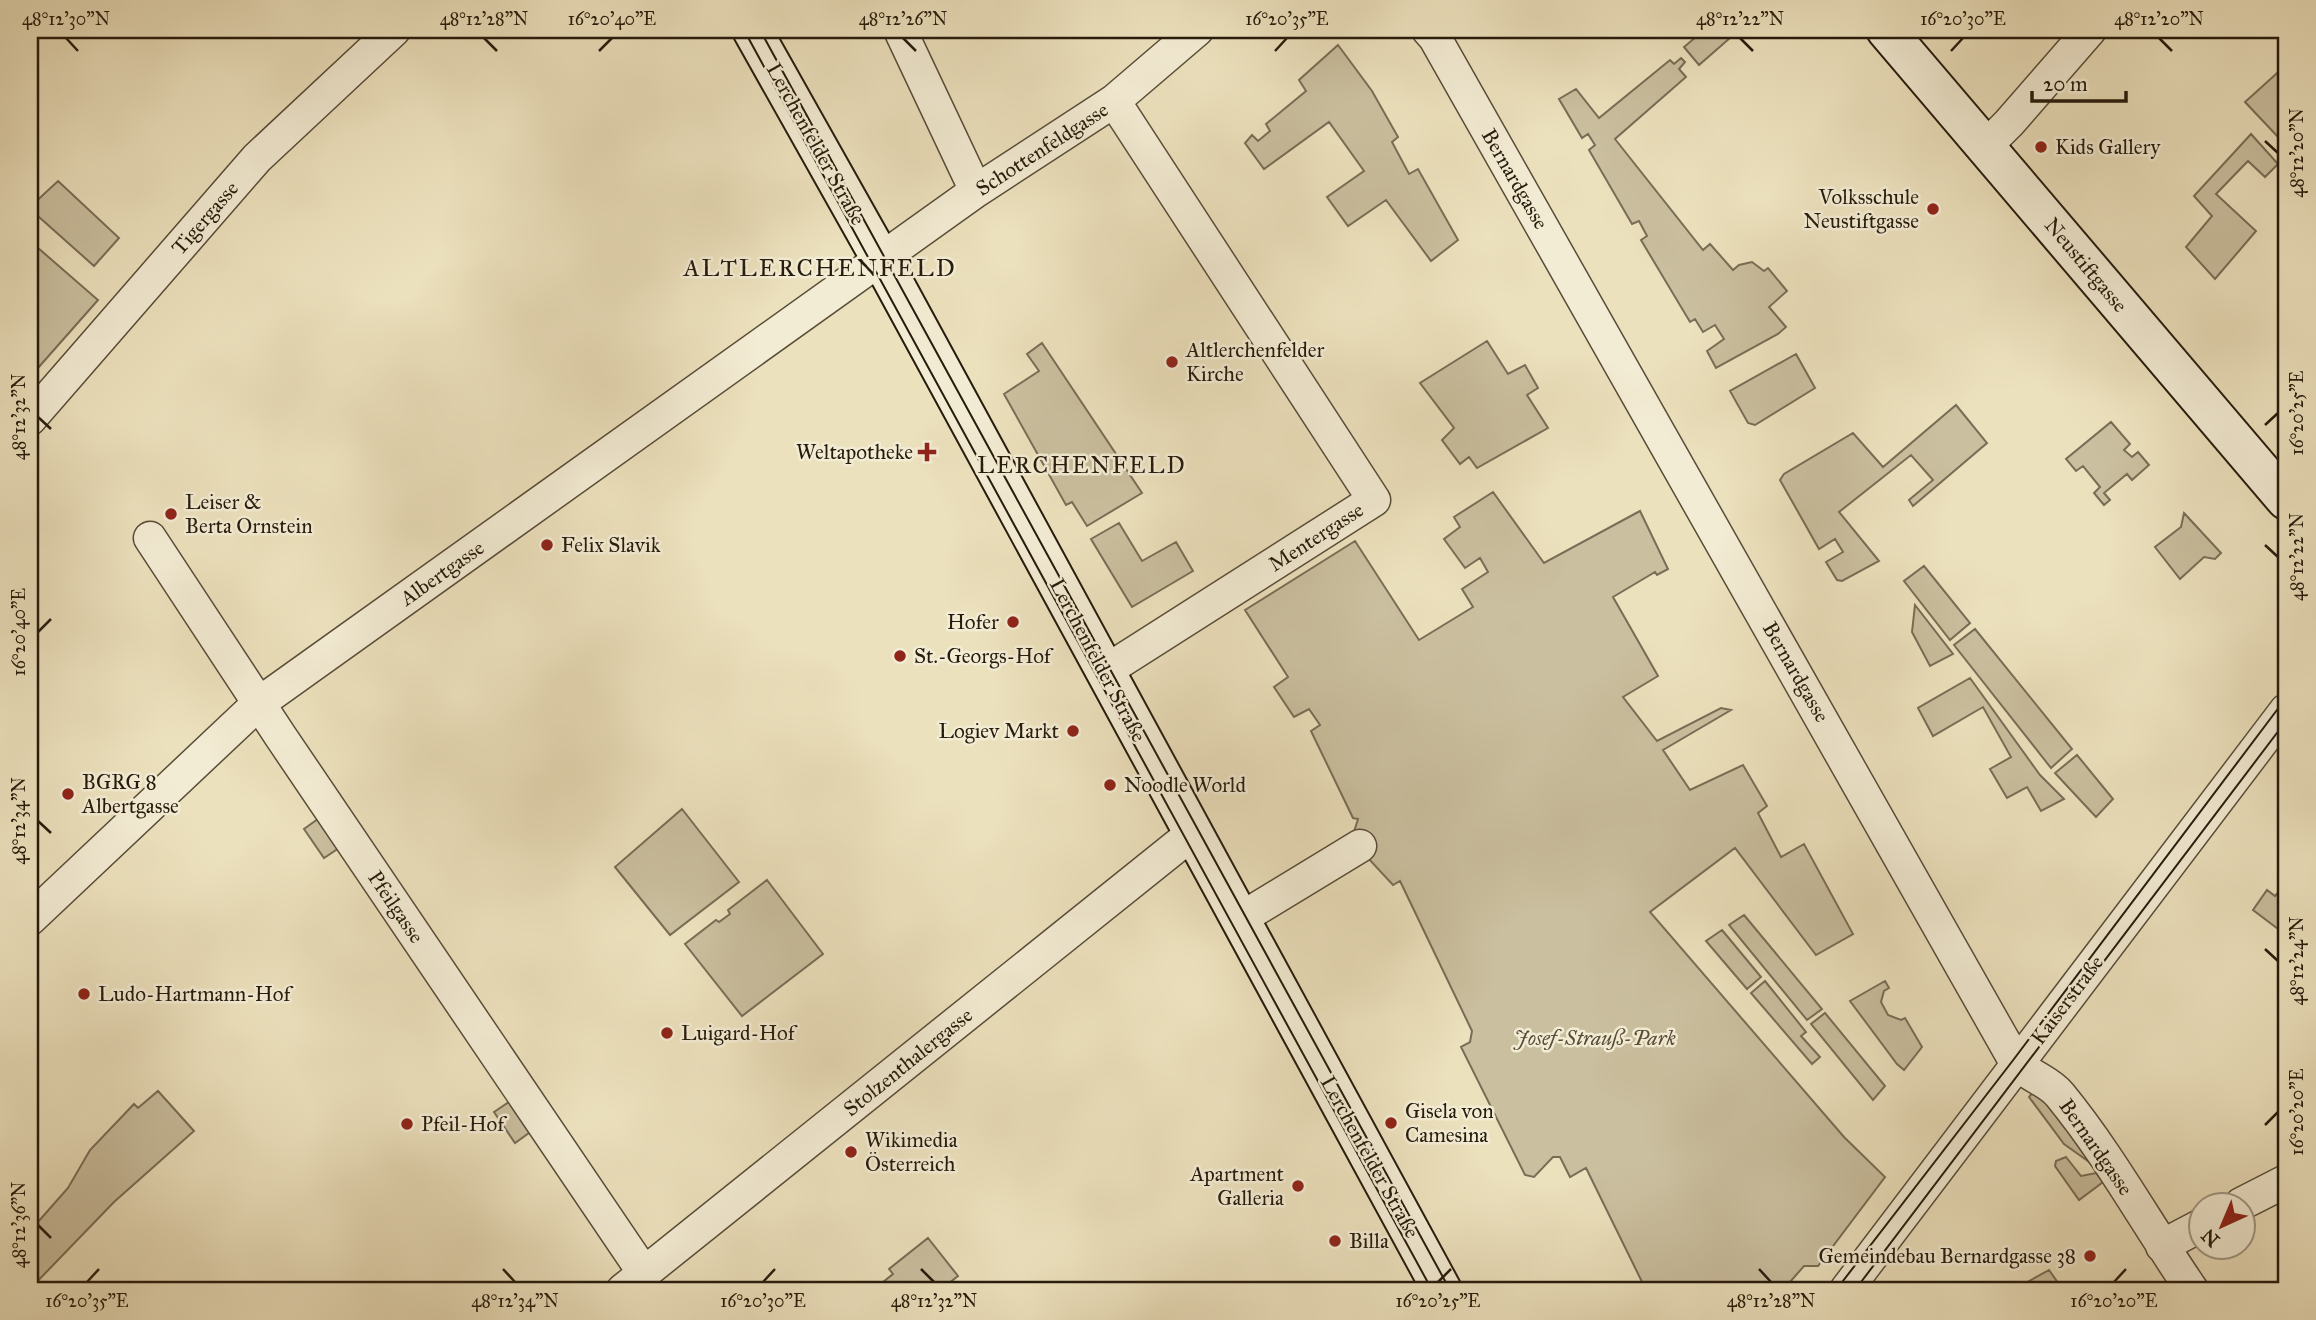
<svg xmlns="http://www.w3.org/2000/svg" width="2316" height="1320" viewBox="0 0 2316 1320" font-family="'IM FELL Great Primer',serif">
  <rect width="100%" height="100%" fill="#ece1bd"/>
  <filter id="stains"><feTurbulence type="fractalNoise" baseFrequency=".00286" numOctaves="4"/><feColorMatrix values="0 0 0 0 .2 0 0 0 0 .09 0 0 0 0 .02 0 0 0 .5 -.17"/></filter>
  <radialGradient id="worn" r=".72"><stop offset=".6" stop-color="#630" stop-opacity="0"/><stop offset="1" stop-color="#630" stop-opacity=".3"/></radialGradient>
  <path fill="#cabf9f" stroke="#786d56" stroke-width="2" d="M1704,30l34,1 -39,34 -15,-18z
    M1338,45l34,46 26,46 -6,5 17,32 9,-5 40,71 -27,21 -45,-61 -38,26 -21,-29 37,-26 -35,-49 -65,47 -19,-26 7,-8 6,6 12,-10 -4,-7 40,-33 -7,-11z
    M1681,58l4,4 -6,7 7,8 -71,62 88,111 7,-6 23,26 6,-5 13,-3 12,9 4,-3 19,23 -18,16 17,20 -8,7 -62,34 -9,-17 17,-12 -9,-14 -12,7 -8,-13 -5,3 -49,-82 6,-4 -8,-15 -7,3 -43,-74 6,-5 -7,-11 -6,4 -23,-39 17,-10 23,29 71,-58 4,4z
    M2286,65v66l-7,7 -34,-36z
    M2251,134l27,30 -13,13 -17,-16 -32,33 40,37 -41,48 -29,-32 26,-31 -18,-20z
    M58,181l61,57 -25,28 -64,-57v-2z
    M30,241l68,59 -68,77z
    M1487,341l21,33 17,-9 13,23 -11,7 21,33 -71,40 -8,-11 -9,7 -18,-24 12,-12 -34,-45z
    M1042,343l100,150 -55,33 -15,-24 -6,3 -62,-111 35,-23 -12,-17z
    M1796,354l19,34 -60,37 -7,-2 -18,-32z
    M1956,405l31,38 -74,63 -4,-6 24,-20 -22,-25 -72,57 40,49 -37,20 -5,-1 -11,-18 17,-10 -8,-13 -16,10 -39,-69 4,-6 69,-41 30,34z
    M2111,422l19,22 -6,6 8,7 6,-5 11,13 -17,15 -5,-6 -23,19 6,7 -6,5 -10,-12 6,-6 -17,-21 -7,5 -10,-12z
    M1493,492l51,71 96,-52 28,58 -11,6 -2,-3 -42,25 45,79 -35,21 34,44 64,-33 10,2 -68,40 27,40 53,-25 24,41 -9,7 23,44 23,-13 49,90 -37,21 -81,-107 -85,64 194,225 41,40 -67,89h-14l-21,24h-137l-60,-122 -16,9 -10,-20h-7l-19,20 -9,-2 -64,-128 9,-5 2,-11 -72,-150 -7,4 -27,-29 -13,-21 5,-16 -5,-1 -42,-87 9,-6 -11,-16 -15,8 -20,-30 14,-10 -43,-67 110,-69 64,99 54,-33 -11,-18 26,-17 -8,-14 -15,10 -21,-29 16,-12 -6,-10z
    M2184,513l37,40 -6,6 -11,-2 -24,22 -25,-32 26,-20z
    M1119,523l23,38 34,-19 17,29 -61,36 -41,-68z
    M1924,566l46,57 -20,17 -46,-59z
    M1915,605l38,49 -23,12 -18,-34z
    M1975,629l97,120 -21,19 -97,-123z
    M1970,678l70,97 24,24 -23,12 -14,-24 -20,11 -17,-29 21,-12 -28,-50 -50,29 -15,-28z
    M2077,755l36,44 -17,18 -41,-44z
    M682,809l57,73 -69,53 -55,-68z
    M322,816l17,32 -15,10 -20,-29z
    M2286,865v70l-33,-25 14,-20 8,6 11,-14 -8,-7z
    M767,880l56,74 -81,62 -57,-72 31,-24 3,2 11,-8 -2,-4z
    M1744,915l78,94 -15,11 -78,-95z
    M1722,930l39,47 -14,12 -41,-48z
    M1765,981l41,51 -5,4 19,21 -8,7 -61,-71z
    M1885,981l4,7 -5,3 -3,11 7,13 13,5 4,-2 17,29 -18,23 -7,-6 -47,-63z
    M1825,1013l60,73 -12,14 -62,-76z
    M2038,1086l54,78 -28,-20 -35,-47z
    M158,1091l36,40 -80,71 -84,87v-58l38,-43 22,-38 44,-46 4,4z
    M509,1102l6,3 18,25 -18,13 -21,-31z
    M2066,1157l15,19 15,-3 7,9 -24,18 -24,-34 1,-5z
    M928,1238l30,38 -18,14h-67l20,-16 -4,-5z
    M2049,1270l14,20h-50z"/>
  <g fill="none" stroke-linecap="round" stroke-linejoin="round">
    <defs>
      <path id="street" d="M900,30l76,161
        M1428,30l7,8 579,1021c14,18 34,21 46,36 50,61 88,131 132,195
        M1985,147l24,-24 81,-93
        M30,419l227,-261 137,-128
        M150,538l131,199 363,536
        M1104,672l270,-172 -260,-399
        M30,919l228,-215 718,-513 138,-90 83,-71
        M1240,919l120,-73
        M2241,1204l45,-23
        M2162,1246l38,-20
        M623,1290l570,-457
        M1846,1290l440,-580"/>
      <path id="secondary" d="M752,30l130,231 560,1029
        M1886,30l400,470"/>
    </defs>
    <use href="#street" stroke="#584c38" stroke-width="35"/>
    <use href="#secondary" stroke="#261b0c" stroke-width="42"/>
    <use href="#street" stroke="#f3ecd4" stroke-width="32"/>
    <use href="#secondary" stroke="#f3ecd4" stroke-width="38"/>
    <path stroke="#261b0c" stroke-width="2" d="M744,30l688,1260
      M760,30l690,1260
      M1836,1290l178,-231 272,-361
      M1855,1290l431,-569"/>
  </g>
  <path fill="none" stroke="#261b0c" stroke-width="2.5" d="M66,38l12,13M484,38l13,13M903,38l13,13M1740,38l13,13M2159,38l13,13M599,51l13,-13M1275,51l12,-13M1951,51l12,-13M2265,141l13,12M38,417l13,12M2265,425l13,-12M2265,545l13,12M38,632l13,-13M38,821l13,12M2265,949l13,12M2265,1125l13,-13M38,1225l13,13M503,1269l12,13M921,1269l13,13M1759,1269l12,13M87,1282l12,-13M763,1282l12,-13M1438,1282l13,-13M2114,1282l12,-13"/>
  <g fill="#8f2418" stroke="#f3ecd4" stroke-width="2.5">
    <circle cx="2041" cy="147" r="7"/>
    <circle cx="1933" cy="209" r="7"/>
    <circle cx="1172" cy="362" r="7"/>
    <path d="M923.5 441.5h7v7h7v7h-7v7h-7v-7h-7v-7h7z"/>
    <circle cx="171" cy="514" r="7"/>
    <circle cx="547" cy="545" r="7"/>
    <circle cx="1013" cy="622" r="7"/>
    <circle cx="900" cy="656" r="7"/>
    <circle cx="1073" cy="731" r="7"/>
    <circle cx="1110" cy="785" r="7"/>
    <circle cx="68" cy="794" r="7"/>
    <circle cx="84" cy="994" r="7"/>
    <circle cx="667" cy="1033" r="7"/>
    <circle cx="1391" cy="1123" r="7"/>
    <circle cx="407" cy="1124" r="7"/>
    <circle cx="851" cy="1152" r="7"/>
    <circle cx="1298" cy="1186" r="7"/>
    <circle cx="1335" cy="1241" r="7"/>
    <circle cx="2090" cy="1256" r="7"/>
  </g>
  <g text-anchor="middle" stroke-width="5" stroke-linejoin="round" paint-order="stroke">
    <g font-size="21" fill="#261b0c" stroke="#f3ecd4">
      <text transform="translate(816 144) rotate(61)" y="7">Lerchenfelder Straße</text>
      <text transform="translate(1042 149) rotate(-33)" y="7">Schottenfeldgasse</text>
      <text transform="translate(1515 179) rotate(60)" y="7">Bernardgasse</text>
      <text transform="translate(205 218) rotate(-49)" y="7">Tigergasse</text>
      <text transform="translate(2086 265) rotate(50)" y="7">Neustiftgasse</text>
      <text transform="translate(1316 537) rotate(-33)" y="7">Mentergasse</text>
      <text transform="translate(442 573) rotate(-35)" y="7">Albertgasse</text>
      <text transform="translate(1098 660) rotate(62)" y="7">Lerchenfelder Straße</text>
      <text transform="translate(1796 672) rotate(60)" y="7">Bernardgasse</text>
      <text transform="translate(396 907) rotate(56)" y="7">Pfeilgasse</text>
      <text transform="translate(2067 1000) rotate(-53)" y="7">Kaiserstraße</text>
      <text transform="translate(908 1062) rotate(-39)" y="7">Stolzenthalergasse</text>
      <text transform="translate(2096 1147) rotate(55)" y="7">Bernardgasse</text>
      <text transform="translate(1370 1157) rotate(61)" y="7">Lerchenfelder Straße</text>
    </g>
    <g font-size="21" fill="#261b0c" stroke="#f3ecd4" text-anchor="start">
      <text x="2055" y="154">Kids Gallery</text>
      <text x="1919" y="204" text-anchor="end">Volksschule<tspan x="1919" dy="24">Neustiftgasse</tspan></text>
      <text x="1186" y="357">Altlerchenfelder<tspan x="1186" dy="24">Kirche</tspan></text>
      <text x="913" y="459" text-anchor="end">Weltapotheke</text>
      <text x="185" y="509">Leiser &amp;<tspan x="185" dy="24">Berta Ornstein</tspan></text>
      <text x="561" y="552">Felix Slavik</text>
      <text x="999" y="629" text-anchor="end">Hofer</text>
      <text x="914" y="663">St.-Georgs-Hof</text>
      <text x="1059" y="738" text-anchor="end">Logiev Markt</text>
      <text x="82" y="789">BGRG 8<tspan x="82" dy="24">Albertgasse</tspan></text>
      <text x="1124" y="792">Noodle World</text>
      <text x="98" y="1001">Ludo-Hartmann-Hof</text>
      <text x="681" y="1040">Luigard-Hof</text>
      <text x="1405" y="1118">Gisela von<tspan x="1405" dy="24">Camesina</tspan></text>
      <text x="421" y="1131">Pfeil-Hof</text>
      <text x="865" y="1147">Wikimedia<tspan x="865" dy="24">Österreich</tspan></text>
      <text x="1284" y="1181" text-anchor="end">Apartment<tspan x="1284" dy="24">Galleria</tspan></text>
      <text x="1349" y="1248">Billa</text>
      <text x="2076" y="1263" text-anchor="end">Gemeindebau Bernardgasse 38</text>
    </g>
    <g font-size="21" font-style="italic" fill="#574c38" stroke="#f3ecd4">
      <text x="1595" y="1045">Josef-Strauß-Park</text>
    </g>
    <g font-size="23" letter-spacing="2" fill="#261b0c" stroke="#f3ecd4">
      <text x="1082" y="473">LERCHENFELD</text>
    </g>
    <g font-size="24" letter-spacing="2" fill="#261b0c" stroke="#f3ecd4">
      <text x="820" y="276">ALTLERCHENFELD</text>
    </g>
  </g>
  <rect width="2316" height="1320" fill="none" stroke="#ece1bd" stroke-width="77"/>
  <g transform="translate(2222 1226) rotate(224)"><circle r="33" fill="#f3ecd4" stroke="#a19884" stroke-width="2"/>
  <path d="M0-5L12 26L0 18L-12 26Z" fill="#8f2418"/>
  <text y="-10" font-size="19" font-weight="bold" text-anchor="middle" fill="#261b0c">N</text>
  </g>
  <path d="M2032 91v10h94v-10" fill="none" stroke="#261b0c" stroke-width="3.5"/>
  <text x="2043" y="91" font-size="21" fill="#261b0c" stroke="#f3ecd4" stroke-width="5" paint-order="stroke">20 m</text>
  <rect x="38" y="38" width="2240" height="1244" fill="none" stroke="#261b0c" stroke-width="2.5"/>
  <g font-size="18" text-anchor="middle" fill="#261b0c">
    <text x="66" y="25">48°12'30"N</text>
    <text x="484" y="25">48°12'28"N</text>
    <text x="612" y="25">16°20'40"E</text>
    <text x="903" y="25">48°12'26"N</text>
    <text x="1287" y="25">16°20'35"E</text>
    <text x="1740" y="25">48°12'22"N</text>
    <text x="1963" y="25">16°20'30"E</text>
    <text x="2159" y="25">48°12'20"N</text>
    <text transform="translate(2297 153) rotate(-90)" y="6">48°12'20"N</text>
    <text transform="translate(2297 413) rotate(-90)" y="6">16°20'25"E</text>
    <text transform="translate(19 417) rotate(-90)" y="6">48°12'32"N</text>
    <text transform="translate(2297 557) rotate(-90)" y="6">48°12'22"N</text>
    <text transform="translate(19 632) rotate(-90)" y="6">16°20'40"E</text>
    <text transform="translate(19 821) rotate(-90)" y="6">48°12'34"N</text>
    <text transform="translate(2297 961) rotate(-90)" y="6">48°12'24"N</text>
    <text transform="translate(2297 1112) rotate(-90)" y="6">16°20'20"E</text>
    <text transform="translate(19 1225) rotate(-90)" y="6">48°12'36"N</text>
    <text x="87" y="1307">16°20'35"E</text>
    <text x="515" y="1307">48°12'34"N</text>
    <text x="763" y="1307">16°20'30"E</text>
    <text x="934" y="1307">48°12'32"N</text>
    <text x="1438" y="1307">16°20'25"E</text>
    <text x="1771" y="1307">48°12'28"N</text>
    <text x="2114" y="1307">16°20'20"E</text>
  </g>
  <rect width="100%" height="100%" filter="url(#stains)"/>
  <rect width="100%" height="100%" fill="url(#worn)"/>
</svg>
